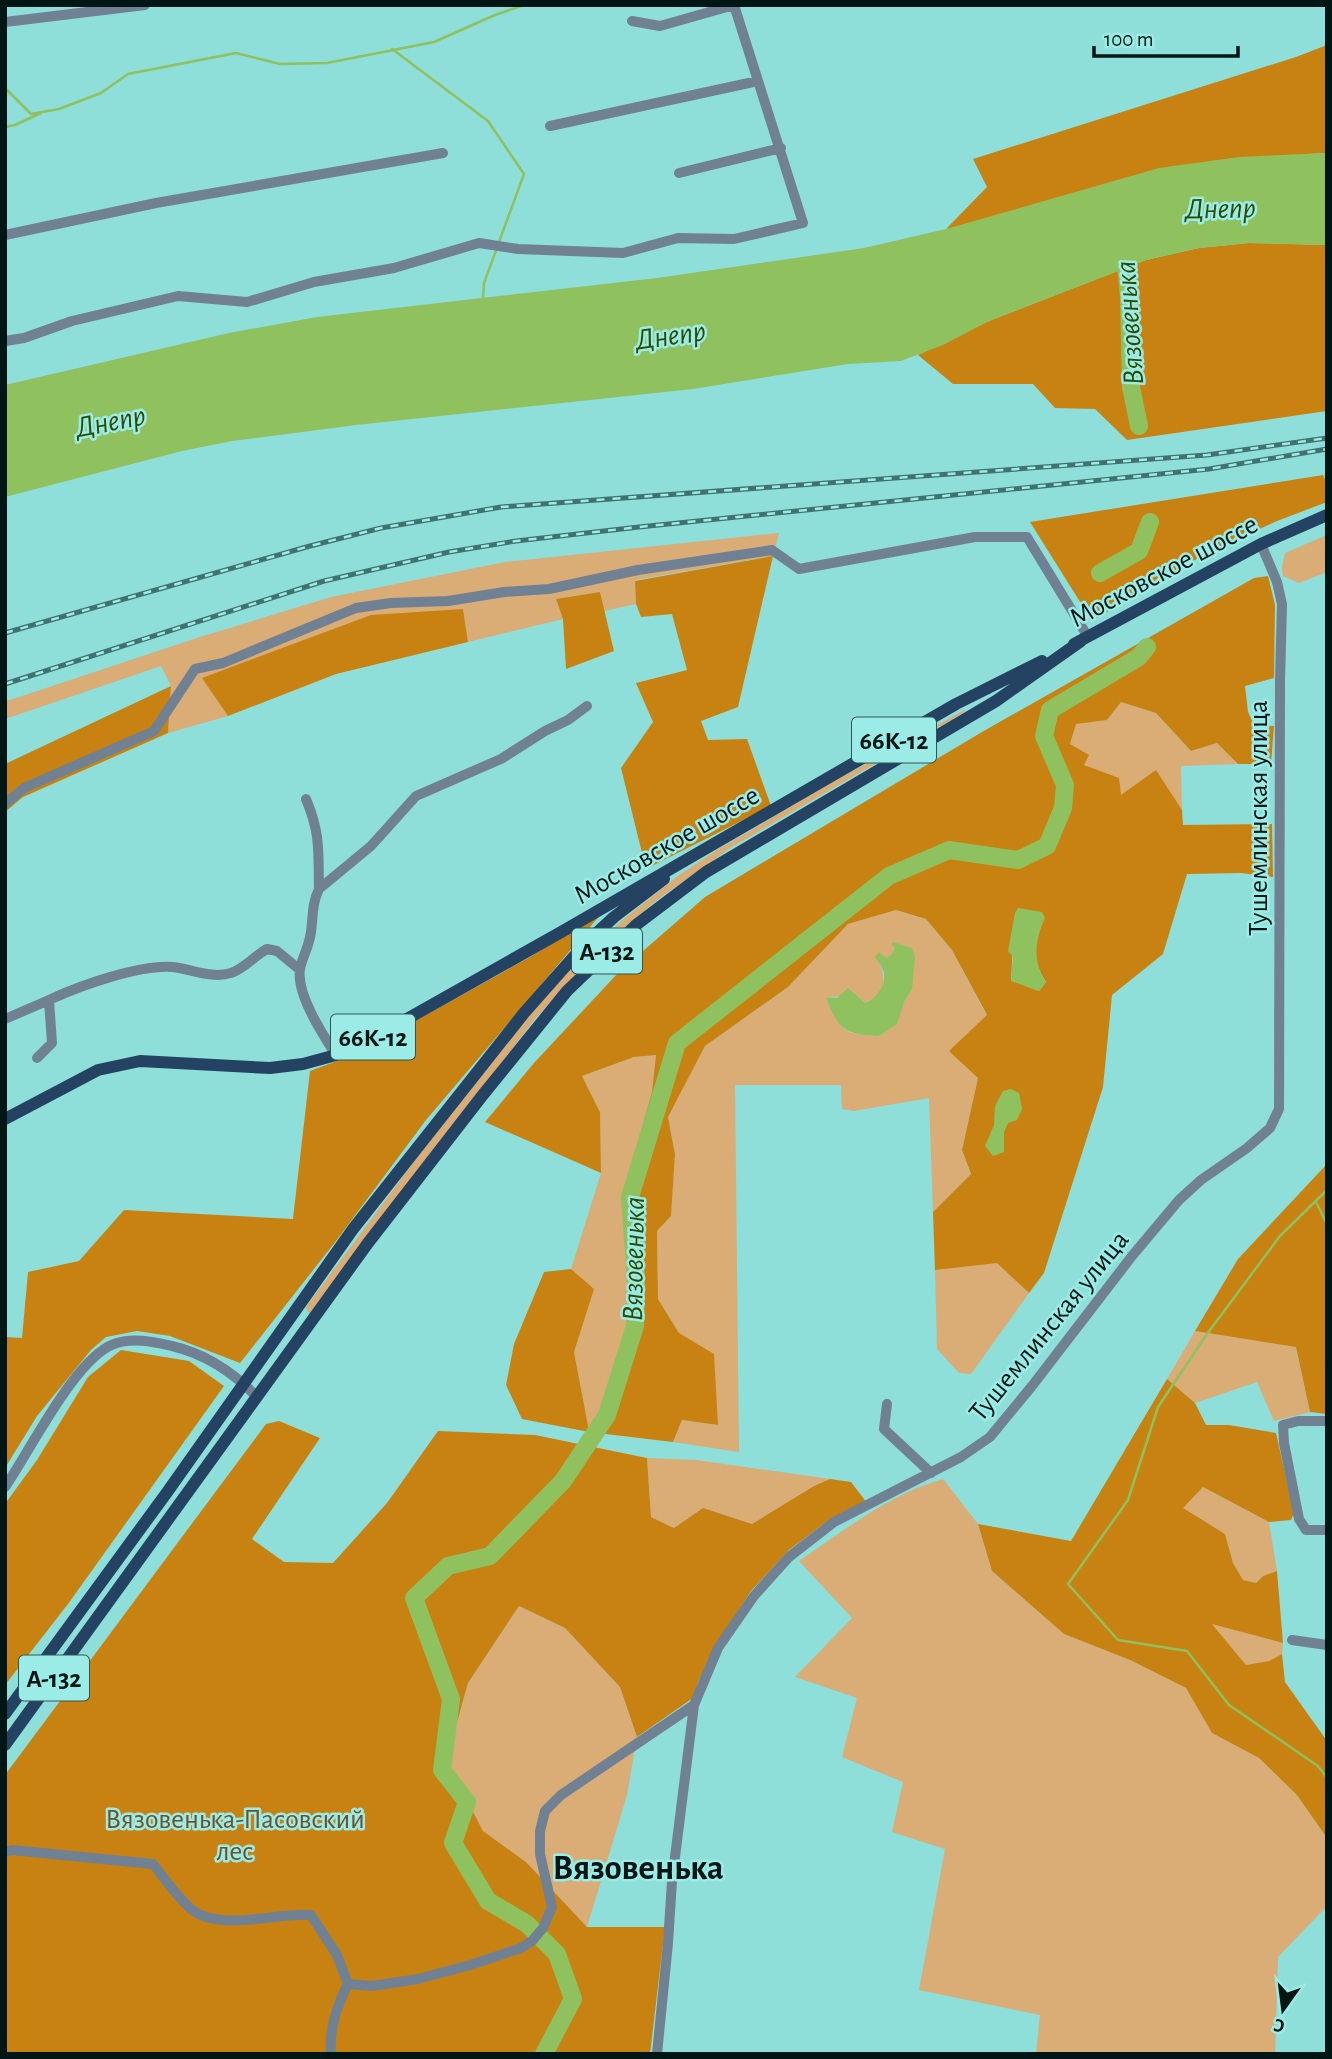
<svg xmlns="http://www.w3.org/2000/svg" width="1332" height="2059" viewBox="0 0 1332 2059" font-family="'Alegreya Sans',sans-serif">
  <rect width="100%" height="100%" fill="#8eded9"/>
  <path fill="#daac76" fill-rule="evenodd" d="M779,533l-6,23 -138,24 1,24 -32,7 -4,-19 -44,7 7,20 -95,23 -5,-33 -260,69 25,38 -60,17 3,-47 -10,-20 -156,53v-18l5,-1 190,-63 131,-40 174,-35z
    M1327,535v37l-28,11 -16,-7 -1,-9 3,-14z
    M1121,702l35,11 35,38 26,-8 21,21 -57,2 1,44 -12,-16 -49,1 -37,-31 -14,-20 6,-21 31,-3z
    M966,709l-3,4 -231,134 -75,53 -59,50 -63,69 -226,295 -3,-7 113,-152 111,-140 30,-35 60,-58 59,-47 38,-25 121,-71z
    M896,910l30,9 26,31 35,66 -9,62 -16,72 9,24 -38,38 -4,-114 -75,13 -12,-2 -1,-24h-106l4,367 -66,-10 9,-22 35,5 -38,-92 -21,-34 -1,-68 14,-15 4,-62 -7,-37 37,-71 83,-59 60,-63zM895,948l17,42 -7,10 -9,24 -17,12c-39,-2 -37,-5 -53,-39l31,-1 8,7c24,-10 21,-29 11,-47l10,3 5,-4z
    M656,1055l-4,37 -29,104 5,41v87l-27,88 -12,20 -15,-80 19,-63 -22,-20 30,-96 -1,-61 -18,-36 52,-19z
    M997,1262l32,31 -58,81 -12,-1 -22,-24 -2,-79z
    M1195,1331l101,16 14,65 -36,9 -17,-39 -62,21 -28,-24z
    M647,1458l49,2 134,19 -16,7 -62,38 -49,-16 -29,20 -23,-11z
    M943,1479l35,45 14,47 72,63 66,26 56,28 26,45 47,25 38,37 30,43v68l-49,51 -3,97h-239l4,-39 -121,-25 26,-141 -53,-17 11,-50 -61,-25 15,-59 -62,-21 57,-59 -53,-57c45,-31 91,-67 144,-82z
    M1203,1487l66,35 8,49 -14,5 -7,7 -13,-3 -10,-17 -8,-29 -43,-26z
    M519,1606l46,22 55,59 17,50 -10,58 -40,132 -61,-65 -43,-31 -15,-29 -24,-33 24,-86z
    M1211,1623l72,20 -1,11 -13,7 -23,4z"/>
  <path fill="#c88211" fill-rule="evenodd" d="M1327,45v108l-19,1 -362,75 41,-42 -14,-28 323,-102z
    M1249,243l78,2v166l-200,29 -32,-31 -40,-1 -22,-24h-80l-35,-29 71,-34 157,-61 53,-12z
    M1323,475l4,9v18l-50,19 -72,33 -113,67 -62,-99z
    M773,556l-35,151 -37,14 7,19 39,-1 24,67 -125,63 -25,-101 32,-46 -17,-39 51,-13 -15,-56 -31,3 -5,-13 -1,-23z
    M1268,576l7,29 -1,73 -29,8 3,26 6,13 20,1 -3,38h-33l-21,-21 -26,8 -35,-38 -35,-11 -14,18 -31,4 -6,20 19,11 -5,10 35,13 2,17 35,-25 26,40 1,15 89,-1 1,53 -32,-4 -54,1 -24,80 -51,41 -9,92 -59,186 -15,20 -32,-30 -62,7 -2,-58 38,-38 -9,-24 16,-72 -29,-27 38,-36 -35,-65 -26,-31 -30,-9 -48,14 -60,63 -83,59 -37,71 7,37 -4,62 -14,15 1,68 21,34 35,21 4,71 -36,-5 -9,22 -84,-10 -67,-13 -16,-34 8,-41 30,-72 27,-3 23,20 -20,63 15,79 12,-19 27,-88v-87l-5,-41 29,-104 4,-37 -22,2 -52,19 18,36 1,61 -116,-51 49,-59 85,-91 86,-75 277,-165 272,-154zM1015,913l29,5c-10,24 -13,41 2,64l-7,9 -28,-11z
    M600,592l14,59 -48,18 -3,-50 -7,-20z
    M463,609l5,33 -132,32 -108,42 -26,-38 169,-63z
    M171,686l-3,47 -145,64 -18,15v-48z
    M602,913l-176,207 -90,121 -96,122 -70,-27 -33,-5 -31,6 -15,13 -54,66 -32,52v-131l17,1 6,-66 51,-11 45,-51 169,9 17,-148 46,-17 174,-97z
    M1327,1164v250l-17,-2 -14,-65 -101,-16 43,-72z
    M121,1350l68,11 35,25 -156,218 -63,81v-181l32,-44 51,-83z
    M1167,1379l28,24 11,22h23l47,8 18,80 -3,7 -22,2 -66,-35 -20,21 42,26 8,29 10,17 13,3 7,-7 14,-5 6,72 -71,-19 34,41 23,-4 13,-7 3,28 42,59v97l-30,-43 -38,-37 -47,-25 -26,-45 -56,-28 -66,-26 -72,-63 -14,-47 93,17z
    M279,1421l41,17 -68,101 32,23 49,1 54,-60 51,-72 97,4 112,23 4,59 23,11 29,-20 49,16 62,-38 16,-7 21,3 16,21 -37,16 -41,31 -38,41 -34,53 -19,38 -5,16 -56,39 -17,-50 -55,-59 -46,-22 -51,77 -24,86 24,33 15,29 43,31 61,65h78l-15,127h-645v-279l261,-351z"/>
  <path fill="#90c15f" d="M1327,153v92l-78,-2 -50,5 -53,12 -157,61 -46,24 -42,16 -53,3 -155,25 -337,36 -124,16 -50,10 -177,46v-112l224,-52 88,-16 340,-39 207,-30 82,-19 213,-61 80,-11z
    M1018,908l24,4 3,6c-10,22 -13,43 1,64l-7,9 -28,-10 2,-24 -5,-6 7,-38z
    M893,942l19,6 3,9 -3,33 -7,10 -8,24 -18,12c-35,-2 -41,-6 -53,-39l11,1 11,-10 17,15c11,-4 21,-18 19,-30 -1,-5 -6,-12 -9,-16l4,-5 7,6 5,-3 4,-7 -4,-4z
    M1011,1089l8,4 3,16 -5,11 -9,3 -4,9v20l-11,4 -8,-10 9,-21 1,-19 8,-15z"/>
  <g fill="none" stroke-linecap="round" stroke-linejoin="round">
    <path stroke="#90c15f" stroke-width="2.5" d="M392,49l96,72 36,53 -25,68
      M5,88l26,26 28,-5 42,-16 27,-19 108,-21 44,11 47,-1 107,-21 61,-27 29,-10
      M5,127l10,-2 26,-12
      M483,298l1,-15 13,-35
      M1327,1190l-47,46 -73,98 -49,73 -30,93 -60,84 50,56 69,11 42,54 89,61 9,12
      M1316,1202l11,22"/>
    <path stroke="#90c15f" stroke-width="18" d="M1124,245l5,52 2,90 8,39
      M1100,573l39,-22 11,-29
      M544,2054l29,-55 -16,-45 -30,-30 -39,-23 -35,-58 14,-41 -25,-32 9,-71 -37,-101 34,-32 42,-10 73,-75 44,-66 28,-89 1,-47 -6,-82 47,-154 212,-167 60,-26 69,10 29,-14 16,-38 2,-23 -21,-49 6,-26 89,-53 8,-10"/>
    <path stroke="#708194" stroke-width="10" d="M632,21l28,5 74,-21
      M5,22l140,-17
      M550,126l208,-45
      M679,173l102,-25
      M5,235l151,-32 287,-50
      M5,341l19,-3 48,-17 106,-25 69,6 67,-20 80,-14 85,-25 39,6 105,4 55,-15 56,1 69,-16 -69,-218
      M306,799c15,36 12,52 13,90
      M5,804l19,-16 130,-57 41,-62 28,-6 133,-55 35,-5 57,-2 56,-9 45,-3 89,-19 134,-20 27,19 176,-32h52l61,100
      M5,1019l44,-19
      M336,1055c-13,-20 -40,-61 -36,-86 2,-11 9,-22 11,-37 2,-15 1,-29 8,-43l52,-43 45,-50 85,-37 44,-28 23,-11 19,-14
      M37,1058l15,-15 -3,-43c30,-14 91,-36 124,-33 18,2 39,12 58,6 14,-5 23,-17 36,-24l10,2 23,19
      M887,1404l-3,25 47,44
      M1327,1421h-29l-15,4 1,18 15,76 7,11h21
      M5,1487c24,-34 70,-129 109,-143 18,-7 40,-2 58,2 34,8 61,26 85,51
      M1292,1640l35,5
      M5,1852l7,-2 141,14c12,15 24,33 39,46 29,22 85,2 119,5l26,40 11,29 24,2 46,-7 52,-14 51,-17 11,-7 11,-13 9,-21 -12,-53v-23l5,-20 16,-16 133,-90
      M331,2054c-2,-26 6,-48 17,-70
      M657,2054l11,-111 4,-62 22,-176 24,-57 36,-52 35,-39 45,-35 127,-65 29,-20 42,-51 100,-130 47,-56 22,-20 46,-32 23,-20 9,-19 1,-429 2,-76 -5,-22 -16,-38"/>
    <path stroke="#244363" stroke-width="12" d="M1074,644l187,-100 66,-29
      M5,1119l93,-49 42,-9 130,7 33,-4 33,-9 62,-31 165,-93 393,-227 86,-43
      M5,1714l163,-223 185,-262 171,-216 62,-70 28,-26 50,-38
      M5,1745l363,-502 114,-147 85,-105 69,-66 70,-53 290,-171 85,-60"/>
    <defs>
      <path id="rail" d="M5,633l305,-87 71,-18 120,-21 706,-52 120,-17
        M5,684l319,-103 125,-29 67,-11 123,-14 570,-58 118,-20"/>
    </defs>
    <use href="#rail" stroke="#41726f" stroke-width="5"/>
    <use href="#rail" stroke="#9bebe6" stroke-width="2.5" stroke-dasharray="8" stroke-linecap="butt"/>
  </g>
  <g text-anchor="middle" stroke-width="5" stroke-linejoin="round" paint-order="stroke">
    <g fill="#9bebe6" stroke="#2e5654" stroke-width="2">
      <rect x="852" y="717.5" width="84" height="45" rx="5"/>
      <rect x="572" y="928.5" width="70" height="45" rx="5"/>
      <rect x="331" y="1014.5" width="84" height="45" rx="5"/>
      <rect x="19" y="1655.5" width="70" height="45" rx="5"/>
    </g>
    <g font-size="26" font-weight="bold" fill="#001615">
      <text x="894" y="749">66К-12</text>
      <text x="607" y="960">А-132</text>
      <text x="373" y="1046">66К-12</text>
      <text x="54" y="1687">А-132</text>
    </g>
    <g font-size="28" fill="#001615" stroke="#9bebe6">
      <text transform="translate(1163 570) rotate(-28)" y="10">Московское шоссе</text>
      <text transform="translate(1257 818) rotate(-90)" y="10">Тушемлинская улица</text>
      <text transform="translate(666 844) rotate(-30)" y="10">Московское шоссе</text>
      <text transform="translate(1048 1325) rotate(-51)" y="10">Тушемлинская улица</text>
    </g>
    <g font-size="28" fill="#70512b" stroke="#9bebe6">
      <text x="235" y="1828">Вязовенька-Пасовский<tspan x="235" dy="32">лес</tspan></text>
    </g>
    <g font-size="30" font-style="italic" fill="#2d4b01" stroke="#9bebe6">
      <text transform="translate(1220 208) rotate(-1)" y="10">Днепр</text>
      <text transform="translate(1129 323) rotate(-94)" y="10">Вязовенька</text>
      <text transform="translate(670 335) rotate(-8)" y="10">Днепр</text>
      <text transform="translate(110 421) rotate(-11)" y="10">Днепр</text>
      <text transform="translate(633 1259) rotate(-89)" y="10">Вязовенька</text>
    </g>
    <g font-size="35" font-weight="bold" fill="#001615" stroke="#9bebe6">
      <text x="638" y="1879">Вязовенька</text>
    </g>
  </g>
  <rect width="1332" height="2059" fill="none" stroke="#001615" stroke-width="14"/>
  <g transform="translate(1283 2010) rotate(194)" stroke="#9bebe6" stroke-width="5" paint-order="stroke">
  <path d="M0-5L12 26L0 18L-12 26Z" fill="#001615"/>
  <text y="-10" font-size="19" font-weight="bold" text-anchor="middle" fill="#001615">С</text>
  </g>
  <path d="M1094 46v10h144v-10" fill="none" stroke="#001615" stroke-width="3.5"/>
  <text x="1104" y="46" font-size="21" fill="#001615" stroke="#9bebe6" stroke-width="5" paint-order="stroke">100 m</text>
</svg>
